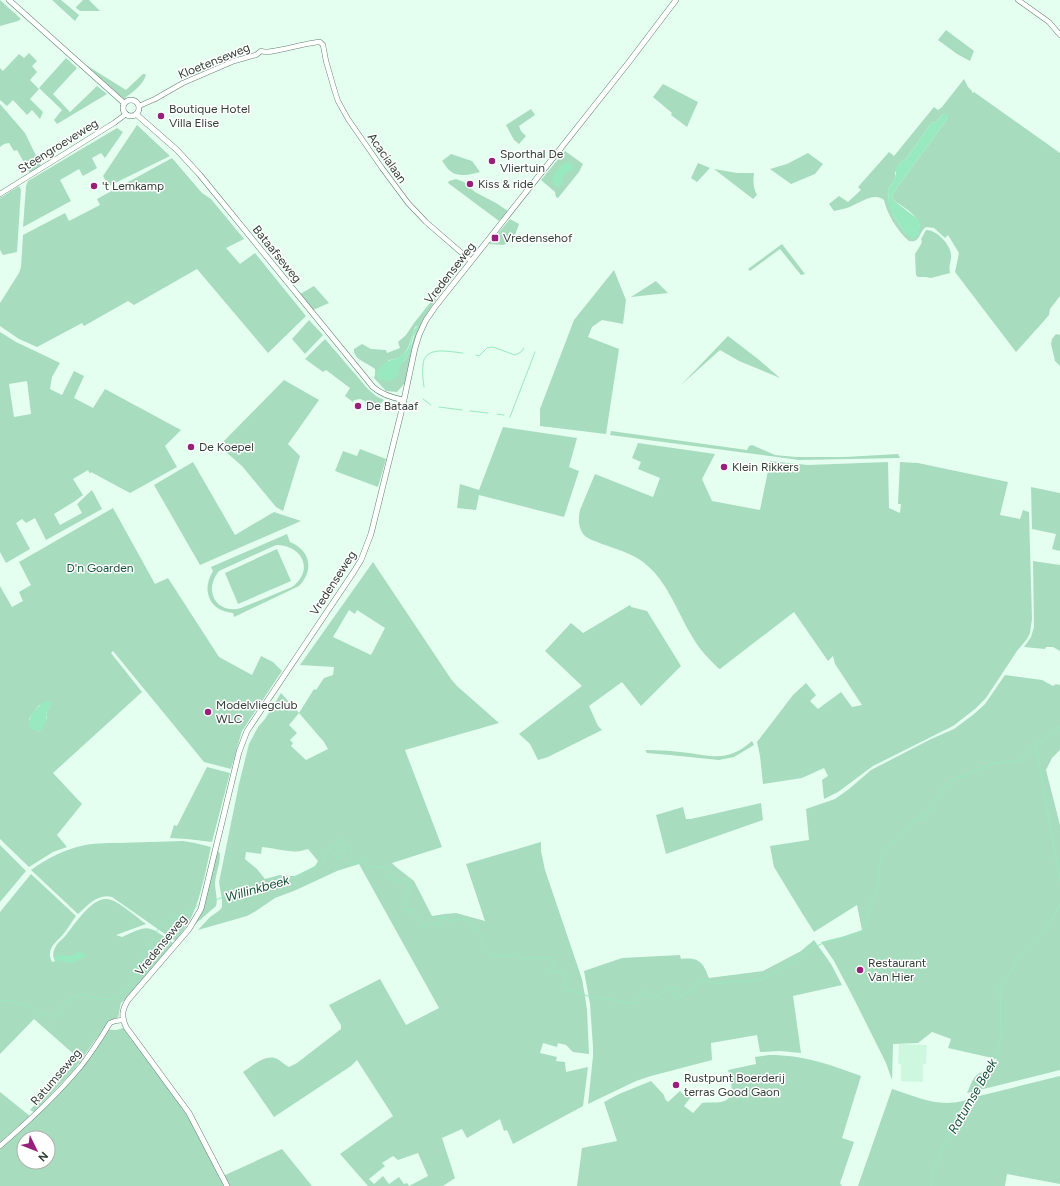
<svg xmlns="http://www.w3.org/2000/svg" width="1060" height="1186" viewBox="0 0 1060 1186" font-family="Figtree,sans-serif">
  <rect width="100%" height="100%" fill="#e4feef"/>
  <path fill="#cef7e0" d="M899,1044l28,1 -1,19h-3v18l-22,-1v-17h-3z"/>
  <path fill="#a8dcbf" fill-rule="evenodd" d="M0,0l21,19 -3,2 -18,5z
    M52,0h9l18,15 -4,6z
    M83,0h6l11,11h-20l-4,-3v-1z
    M946,30l28,21 -4,10 -13,-7 -19,-14z
    M29,53l8,8 -5,5 5,6 -7,8 9,9 -9,10 13,13 -3,7 -8,-9 -5,5 -14,-15 -6,6 -7,-6v-32l3,3 16,-17 5,4z
    M66,58l11,10 -24,26 17,18 27,-26 10,8 -50,30 -3,-4 8,-10 -23,-22z
    M86,65l40,25 17,-16h3c-2,11 -14,18 -22,25z
    M964,79l4,8 4,4v2l2,-1 86,61v143l-10,13 -1,6 -6,7 -27,30 -61,-80 4,-19 -11,-18 -3,3 -11,-10 -8,-1c-8,6 -5,16 -17,14 -11,-9 -22,-27 -25,-41 -10,-9 -26,4 -37,8 -4,1 -9,2 -13,3l-5,-7 10,-8 9,6 13,-12 -3,-3 31,-35 5,4 40,-49 4,3 4,-3zM943,114l5,4 -53,72 -3,6 1,4c10,7 26,15 27,28l-14,6 -13,-19 -4,-13 -1,-12 8,-13 -1,-4 4,-9 8,-6 24,-35 5,-1z
    M663,84l35,18 -11,25 -16,-12 1,-2 -19,-16z
    M0,104l25,29 16,33 -11,7 -13,-23 -3,1 -5,-8 -5,1 -4,3z
    M531,109l4,6 -16,11 2,5 5,5 -7,8 -5,-4 -8,-15z
    M137,125l33,31 -61,30 -6,-10z
    M117,128l6,4 -18,26 -4,-5 -9,5 5,10 -14,8 -4,-7 -19,11 11,21 -48,26 3,-41 2,-5z
    M565,151l18,13 -4,8 -21,26 -2,-1 -1,-5 -14,-12z
    M808,153l15,11 -8,10 -24,10 -21,-15 17,-5z
    M451,154l21,7 8,11c-10,3 -24,6 -32,-3 -2,-2 -4,-6 -6,-8z
    M172,158l30,35 9,6 33,40 -18,9 14,16 15,-11 51,63 -38,37 -71,-84 -63,36 -6,-4 -44,25 -2,-3 -45,24 -18,-8 -19,-13v-23l19,-30 2,-6 2,-32 42,-22 4,8 31,-16 -3,-6z
    M698,163l12,5 -13,14 -6,-4z
    M714,169l23,4h17c-1,9 -1,14 3,22l-4,4z
    M456,179l8,3 11,10 21,11 12,8 -9,10 -51,-38 1,-2z
    M19,186l2,4 -4,62 -14,3 -3,-5v-52z
    M510,219l9,5 -6,17 -10,4 -14,-1z
    M926,230c10,-1 24,14 25,24 1,6 -3,12 -1,19l-19,5 -5,-1h-8l-2,-2 -1,-21 5,-8 2,-4 -1,-3z
    M782,244l23,30 -4,1 -21,-26 -30,22 -2,-2z
    M464,260v3l-27,35 -15,23 -17,62 -8,9 -11,-1 -12,-13 1,-3v-6c-7,-6 -22,-9 -21,-20l8,-5 9,5 15,1 1,3 13,-5 -2,-6 8,-7 8,-12zM416,326l2,1c-5,8 -5,16 -8,24 -6,14 -18,21 -29,29l-4,-5 12,-15c22,-1 19,-19 27,-34z
    M614,270l12,30 -3,24 -21,-4 -10,7 -4,10 31,12 -13,85 -66,-8v-17l34,-89z
    M656,281l12,12 -37,4z
    M314,286l15,17 -16,7 -13,-16z
    M309,320l14,15 -18,19 -13,-15z
    M0,332l16,10 19,9 25,12 -8,14 -2,12 12,6 12,-24 10,5 -10,22 19,10 12,-19 76,41 -16,16 12,21 -47,26 -39,-21 -1,2 -2,-4 -15,9 10,16 -8,6 -21,13 6,11 22,-12 -5,-9 15,-14 10,19 -56,31 -11,-22 -9,5 -4,-4 -6,4 14,26 -24,14 -6,-11zM27,381l4,33 -17,3 -5,-33z
    M1056,334l4,1v31l-5,-5 -4,-17 1,-5z
    M728,336l30,23 22,19 -41,-17 -19,-11 -39,35z
    M325,339l43,50 8,7 8,4 -7,8h-11l-1,-7 -5,-2 -6,1 -1,2 -8,-6 5,-8 -24,-18 -3,2 -18,-13z
    M284,380l35,20 -31,44 12,12 -17,55 -7,-4 -34,-41 -23,-20z
    M503,427l74,11 -8,29 10,4 -15,46 -85,-22 -3,15 -19,-2 3,-24 19,6z
    M611,431l136,19 2,-4 3,-1 23,10 21,2h49l53,-3 2,4 -101,2 -189,-25z
    M638,443l77,11 -13,25 10,22 48,9 10,-49 38,4 80,-3 1,46 11,5 1,-9h-3l2,-42 18,1 90,19 -8,33 20,4 3,-9 6,2 3,107 -2,14 -3,6 -10,12 -31,47 -11,11 -22,17 -80,40 -35,26 -14,7 -2,-19 6,-4 -4,-8 -22,10 -39,6 -3,-28 -3,-14 36,-47 13,-12 10,12 -6,6 8,8 23,-17 11,15 10,-2 -27,-41 -2,-8 -5,5 -34,-49 -74,57 -2,-1c-9,-9 -19,-19 -25,-30 -16,-26 -25,-57 -50,-76 -12,-9 -27,-13 -41,-18 -6,-3 -12,-4 -17,-8 -7,-7 -7,-17 -5,-26l15,-36 58,23 7,-19 -22,-9 3,-7 -9,-4z
    M360,449l26,10 -8,28 -43,-16 8,-20 14,5z
    M193,462l42,73 39,-23 27,9 -101,44 -46,-80z
    M1031,487l29,6v58l-8,-2 4,-15 -24,-5z
    M113,508l42,76 13,-6 51,79 33,18 9,-19 12,6 9,9 -40,60 -11,38 -27,-7 -91,-111 -2,2 31,39 -89,81 29,31 -25,31 10,12 -14,5 -24,15 -29,-28v-253l12,21 11,-6 -4,-9 12,-7 -12,-23zM39,705l11,2c-3,4 -5,6 -3,12l-6,10 -2,3 -10,-13z
    M287,534l3,8c21,9 24,28 9,44l-65,31 -1,-4c-24,-2 -32,-23 -20,-42l-2,-4zM276,545c26,0 39,25 16,42l-51,21c-25,7 -38,-18 -22,-37z
    M277,549l14,32 -53,23 -13,-31z
    M1033,561l27,4v86l-7,-4h-7l-1,2 -21,-2 7,-10 3,-10z
    M373,562l78,117 6,7 42,37 -94,27 37,97 -50,16 4,4 18,14 18,35 13,-2 11,-1 29,8 -19,-57 75,-22v9l4,19 37,109 3,17 2,14 2,44 -16,-2 -7,-7 -8,-2 -1,4 -14,-4 -3,10 17,4 -1,4 9,1 1,10 22,-5 -5,39 -70,38 -6,-14 -3,1 -4,-12 -33,19 -5,-9 -20,9 13,40 -12,8h-75l-28,-32 53,-38 -36,-56 -6,6 -77,51 -31,-45c9,-6 21,-17 32,-14 6,2 9,7 14,9l8,-4 44,-34v-4l-2,-3 -10,-17 51,-26 26,46 33,-17 -80,-144 -22,7 -41,19 -21,8 -19,13 -9,5 -49,14 12,-13 10,-7 2,-3v-7l-3,-18 20,-98 10,-40 9,-17 7,-8 16,-26 18,20 15,-24 2,1 8,-12 9,-3 1,-8 -34,-2zM349,610l6,4 2,-4 28,18 -14,27 -38,-18zM299,713l25,29 4,7 -22,11 -15,-14 2,-3 -3,-3 7,-7 -8,-8zM262,847c15,1 32,8 46,2l10,12 -3,5 -20,10h-4l-11,-1 -15,4 -8,-10 -12,-10 1,-7 15,2zM418,1153l10,23 -19,10 -2,-3 -3,1 -5,-7 -10,7 -6,-8 -9,8 -5,-5 16,-13 -3,-3 11,-7 5,4z
    M630,605l1,2 16,4 34,55 -40,40 -19,-24 -33,24 9,20 4,4 -54,27 -10,3 -8,-16 -11,-10 63,-48 -37,-35 26,-28 12,10z
    M1005,675l37,5 11,6 3,-2 4,1v65l-8,8 -6,12 14,55v245l-93,23c3,-6 5,-14 10,-18 10,-7 14,-2 20,-16l-49,-11 3,-9 -19,-7 -14,11 -25,1 -1,36 -6,-17 -34,-68 -18,-34 -13,-19 24,-6 17,-6 -5,-25 -43,27 -12,-19 -28,-46 -4,-21 39,-6 -3,-31 29,-10 14,-10 22,-19 60,-31 23,-10 20,-15 11,-10z
    M752,741l2,4 -20,12 -15,3 -49,-5 -23,-2 -2,-3c15,0 29,1 44,3 27,4 40,8 63,-12z
    M207,767l23,6 -18,69 -25,-3 -17,-1 4,-13 3,1z
    M761,803l2,17 -97,34 -10,-39 27,-8 3,12h5z
    M183,841l12,2 16,4c-5,22 -10,51 -20,71 -4,8 -10,16 -16,23l-63,-44c-14,-4 -24,8 -34,17l-47,-44c15,-11 32,-20 50,-24 12,-3 25,-3 37,-3 21,-1 43,-1 65,-2z
    M0,845l26,26 -26,31z
    M217,849l3,5c0,10 -4,19 -5,29 0,8 3,15 1,23l-24,21 4,-6z
    M31,874l45,42c-4,5 -7,11 -11,16 -7,10 -20,15 -13,30l3,-1c-3,-5 -2,-10 1,-15 2,-4 7,-7 10,-11 9,-11 25,-37 41,-36 9,0 31,19 39,25l-30,11 6,2c28,-13 26,-12 51,6l-46,55 -6,5c-1,3 -2,12 -3,14 -3,3 -8,3 -11,7l-34,47 -39,41 -4,-2 35,-36 12,-17 -43,-38 -34,35v-142z
    M814,940l17,24 11,21 -49,11 8,57 -21,-2 -20,1 -3,-17 -46,8 1,17 -61,16 -15,5 -48,23 5,-48v-9l-3,-43 -6,-33 38,-13 58,-3 1,4c10,-1 19,-1 24,10 2,3 2,6 4,9l54,-7 38,-20z
    M123,1028l56,74 15,25 31,59h-225v-38l56,-53 52,-66c5,2 10,1 15,-1zM24,1138h24v24h-24z
    M769,1055c35,0 59,9 92,21l-19,62 12,4 -14,41 2,3h-265l5,-38 35,-7 -13,-39 15,-8 32,-13 13,14 1,4 3,3 12,-11 4,4 3,-1 4,3 -7,9 9,7 9,-10c6,-1 13,0 19,-1 16,-3 10,-21 7,-32l28,-6 -1,-7z
    M1060,1076v108l-53,-10 -2,12h-147l34,-97c31,10 51,21 83,8z
    M0,1092l30,24 -30,26z
    M282,1149l30,37h-83l-6,-10z"/>
  <path fill="#99e9c0" d="M943,114l5,1v3l-53,72 -3,6 1,4 26,20c2,7 1,16 -6,19l-7,-5 -13,-19 -4,-9 -1,-16 8,-13v-9l3,-4 8,-6 24,-35 5,-1z
    M565,163h5l3,3v4l-9,4 -3,11 -2,2 -4,-2 -3,-6c1,-6 7,-9 9,-14z
    M418,325v2l-5,10 -3,15 -10,15 -3,10 -3,3 -5,1 -8,-1 -4,-5c6,-20 17,-11 28,-22 7,-7 5,-20 13,-28z
    M45,701h5l1,2c-1,9 -7,6 -4,17l-5,9 -3,3 -9,-4c-4,-11 7,-21 15,-27z
    M79,952l6,2 2,3c-7,0 -11,6 -16,6 -3,0 -7,-2 -10,-3l-5,3 -1,-2 1,-4 3,-2 12,1z"/>
  <g fill="none" stroke-linecap="round" stroke-linejoin="round">
    <path stroke="#99e9c0" stroke-width="1" d="M476,355l3,1 8,-8 6,-1 22,8 6,-3 3,-4
      M424,387c-1,-7 -2,-15 -1,-22 1,-20 27,-13 40,-12
      M423,399l8,6
      M439,407l23,3
      M470,411l18,2
      M497,414l7,1
      M510,417l25,-65
      M1036,747l24,134
      M208,903l20,-8 15,-5 20,-2 23,-7 34,-16 3,-3 3,-10c8,-4 6,-9 16,-13l1,2 -3,7 -5,6 1,3h5l4,-7 4,-3 2,2 1,2 -2,3 2,5v4l2,2 6,-3 2,-4h4l1,2 -2,5 3,3 7,-2 13,3 1,2 -1,5 12,6 5,-3 4,2c3,12 -6,16 -5,27l2,3 8,-2 2,7 4,6 1,5 4,1 4,-5h3l8,4 1,-2 -3,-5 1,-3h4l7,4c6,-2 15,-4 20,1 4,4 3,6 9,10 3,4 3,10 6,15 8,15 19,7 32,8l6,4 7,-1h21l3,3c0,4 -2,6 -5,8l-1,2 3,2 8,-1 6,3 1,1 -3,9 3,4 22,7 41,7 4,-1 12,-11h3l2,4 4,3 17,-11 4,1 1,2 -3,5 3,3 3,1 5,-6c15,-1 8,-7 18,-13l16,4 17,-3h19l8,-2 16,-8 32,-22 18,-8 13,-3 11,-4 8,-2 3,-2 2,-4 3,-15 3,-7 8,-22v-13l3,-15 4,-6 11,-9 13,-15 14,-9 10,-11 11,-18 6,-6 20,-7 17,-8 14,-3 18,-1 10,-11 30,-23
      M0,1000c8,1 17,2 25,5 13,3 22,18 35,8l4,-10c4,-3 8,-7 13,-8 13,-2 26,10 39,2 8,-4 16,-15 19,-24 1,-4 1,-8 3,-12 2,-5 7,-10 11,-15 5,-7 7,-17 14,-23 11,-10 23,-5 35,-18
      M931,1186l2,-16 17,-37 46,-77 5,-18 -1,-50 2,-5 10,-13 7,-15 21,-18 4,-7 11,-15 5,-11"/>
    <defs>
      <path id="tertiary" d="M1018,0l31,22 11,13
        M139,106l16,-7 28,-16 51,-22 22,-6 5,-4c8,4 46,-9 59,-9l3,3 3,16 9,31 3,9 10,18 34,49 26,35 18,19 45,39
        M0,194l114,-71 12,-9
        M0,1146c29,-25 56,-50 81,-80 10,-13 20,-28 29,-43l5,-2 7,-1"/>
      <path id="secondary" d="M9,0l115,103
        M123 108a8 8 0 1 1 16 0a8 8 0 1 1-16 0Z
        M136,114l41,36 23,25 173,212c9,8 20,11 31,13
        M227,1186l-38,-73 -63,-86c-5,-11 -4,-17 2,-27l61,-71 12,-20 38,-157 8,-21 106,-158 8,-13 10,-26 31,-125 13,-61 4,-13 7,-15 9,-13 194,-245 47,-62"/>
    </defs>
    <use href="#tertiary" stroke="#648171" stroke-width="5.5"/>
    <use href="#secondary" stroke="#648171" stroke-width="6"/>
    <use href="#tertiary" stroke="#fff" stroke-width="4.5"/>
    <use href="#secondary" stroke="#fff" stroke-width="5"/>
  </g>
  <g fill="#99207a" stroke="#fff" stroke-width="1.5">
    <circle cx="161" cy="116" r="4"/>
    <circle cx="492" cy="161" r="4"/>
    <circle cx="470" cy="184" r="4"/>
    <circle cx="94" cy="186" r="4"/>
    <rect x="491" y="234" width="8" height="8" rx="2"/>
    <circle cx="358" cy="406" r="4"/>
    <circle cx="191" cy="447" r="4"/>
    <circle cx="724" cy="467" r="4"/>
    <circle cx="208" cy="712" r="4"/>
    <circle cx="860" cy="970" r="4"/>
    <circle cx="676" cy="1085" r="4"/>
  </g>
  <g text-anchor="middle" stroke-width="3" stroke-linejoin="round" paint-order="stroke">
    <g font-size="12" fill="#313e37" stroke="#fff">
      <text transform="translate(214 61) rotate(-22)" y="4">Kloetenseweg</text>
      <text transform="translate(58 146) rotate(-32)" y="4">Steengroeveweg</text>
      <text transform="translate(387 158) rotate(55)" y="4">Acacialaan</text>
      <text transform="translate(277 254) rotate(51)" y="4">Bataafseweg</text>
      <text transform="translate(450 273) rotate(-52)" y="4">Vredenseweg</text>
      <text transform="translate(333 583) rotate(-57)" y="4">Vredenseweg</text>
      <text transform="translate(161 945) rotate(-51)" y="4">Vredenseweg</text>
      <text transform="translate(56 1077) rotate(-49)" y="4">Ratumseweg</text>
    </g>
    <g font-size="12" fill="#313e37" stroke="#fff" text-anchor="start">
      <text x="169" y="113">Boutique Hotel<tspan x="169" dy="14">Villa Elise</tspan></text>
      <text x="500" y="158">Sporthal De<tspan x="500" dy="14">Vliertuin</tspan></text>
      <text x="478" y="188">Kiss &amp; ride</text>
      <text x="102" y="190">'t Lemkamp</text>
      <text x="503" y="242">Vredensehof</text>
      <text x="366" y="410">De Bataaf</text>
      <text x="199" y="451">De Koepel</text>
      <text x="732" y="471">Klein Rikkers</text>
      <text x="216" y="709">Modelvliegclub<tspan x="216" dy="14">WLC</tspan></text>
      <text x="868" y="967">Restaurant<tspan x="868" dy="14">Van Hier</tspan></text>
      <text x="684" y="1082">Rustpunt Boerderij<tspan x="684" dy="14">terras Good Gaon</tspan></text>
    </g>
    <g font-size="12" fill="#155238" stroke="#fff">
      <text x="100" y="572">D'n Goarden</text>
    </g>
    <g font-size="13" font-style="italic" fill="#125036" stroke="#fff">
      <text transform="translate(257 888) rotate(-16)" y="5">Willinkbeek</text>
      <text transform="translate(972 1096) rotate(-60)" y="5">Ratumse Beek</text>
    </g>
  </g>
  <g transform="translate(36 1150) rotate(133)"><circle r="19" fill="#ffffff" stroke="#adb2af"/>
  <path d="M0-3L7 15L0 10L-7 15Z" fill="#99207a"/>
  <text y="-6" font-size="11" font-weight="bold" text-anchor="middle" fill="#313e37">N</text>
  </g>
</svg>
